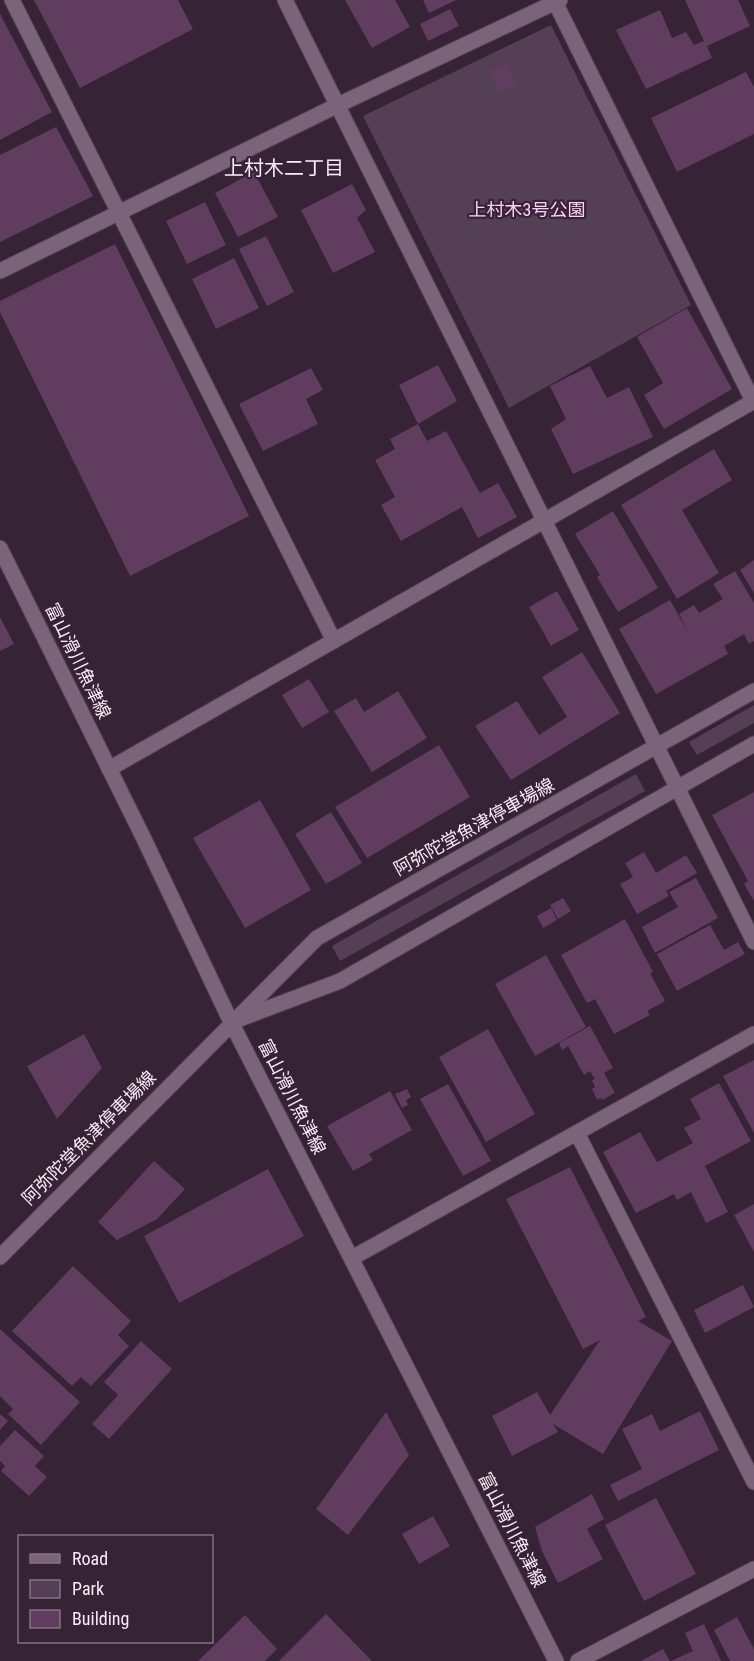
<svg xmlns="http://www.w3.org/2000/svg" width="754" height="1661" viewBox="0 0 754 1661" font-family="'Roboto Condensed','Noto Sans JP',sans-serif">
  <rect width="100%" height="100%" fill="#362336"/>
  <path fill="#553f54" d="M551,25l140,280 -182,103 -146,-292z
    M754,705v18l-57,32 -8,-13z
    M636,774l9,17 -305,170 -8,-15z"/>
  <path fill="#603c5f" d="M34,0h144l15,29 -113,59z
    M345,0h50l15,27 -38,21z
    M423,0h33l-27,13z
    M685,0h53l12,26 -43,20 5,12 -66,31 -30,-59 44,-20 12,28 14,-6 8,13 10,-4z
    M450,9l9,17 -31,15 -8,-17z
    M0,14l52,98 -52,28z
    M506,63l11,21 -18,9 -11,-21z
    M746,72l8,15v47l-77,38 -26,-54z
    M56,127l37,69 -93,46v-87z
    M254,172l24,45 -40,20 -23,-44z
    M352,184l14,26 -9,8 18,34 -42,21 -32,-63z
    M205,202l21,43 -39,19 -21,-43z
    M266,236l28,56 -27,14 -28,-57z
    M115,244l134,272 -119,60 -130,-264v-11z
    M234,258l25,50 -43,21 -24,-50z
    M687,308l45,81 -68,40 -20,-34 19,-12 -26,-46z
    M438,365l19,36 -39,23 9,17 19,-10 34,62 18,-10 19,34 -39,21 -16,-31 -61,34 -20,-36 14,-8 -20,-37 20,-11 -5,-10 28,-15 -19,-39z
    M590,366l17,32 22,-11 24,50 -80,37 -22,-45 15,-10 -16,-33z
    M311,368l12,22 -17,9 12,25 -55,27 -24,-47z
    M714,449l18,31 -50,30 37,63 -42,26 -56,-94z
    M613,511l45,77 -40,24 -21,-35 3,-2 -25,-41z
    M754,560v33l-14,-23z
    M735,571l19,32v38l-5,3 -5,-10 -20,12 4,8 -72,40 -37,-65 51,-29 20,36 -11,-22 15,-9 5,8 24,-14 -10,-15z
    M557,591l22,39 -28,16 -22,-39z
    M0,617l14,27 -14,7z
    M582,652l38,61 -109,67 -36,-54 42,-25 22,34 28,-18 -25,-40z
    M309,679l20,33 -27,16 -20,-33z
    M398,691l29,47 -55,34 -38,-61 22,-13 8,14z
    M439,745l31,52 -103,61 -32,-51z
    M754,792v109l-10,-17 4,-3 -36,-66z
    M260,800l51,90 -66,38 -52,-90z
    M331,812l31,51 -36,21 -31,-50z
    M644,852l12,21 30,-18 11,18 -31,18 3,5 -32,18 -17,-30 13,-7 -8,-14z
    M696,878l22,40 -63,35 -13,-26 36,-20 -9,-15z
    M563,898l8,13 -13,8 -8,-14z
    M551,908l6,12 -14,8 -6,-12z
    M625,919l28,53 -3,1 15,28 -18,10 3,4 -36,19 -19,-35 -8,4 -26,-48z
    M710,925l14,25 14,-8 7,12 -68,37 -20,-37z
    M546,955l40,72 -51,29 -40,-72z
    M590,1026l23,42 -9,5 11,20 -13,7 -1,-2 -4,2 -5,-11 3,-2 -3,-7 3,-1 -5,-8 -6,4 -16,-29 -6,4 -3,-7z
    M488,1029l47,85 -49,28 -47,-85z
    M84,1034l18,34 -45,51 -30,-53z
    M754,1060v73l-31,-57z
    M719,1083l32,58 -46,25 23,46 -22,11 -15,-31 -14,8 -3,-6 -38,19 -33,-61 37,-20 17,30 36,-19 -9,-15 17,-9 -11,-20z
    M448,1084l43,77 -28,15 -43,-77z
    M407,1089l4,8 -5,3 2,5 -6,3 -7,-14z
    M390,1091l22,39 -43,24 4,6 -20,11 -26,-45z
    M154,1161l31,28 -28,30 -40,21 -19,-18z
    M570,1167l76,150 -8,4 34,20 -69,113 -50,-30 5,8 -46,24 -20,-40 45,-24 13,23 50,-75 -17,9 -77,-150z
    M268,1169l36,67 -125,67 -35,-67z
    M754,1204v48l-20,-37z
    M73,1266l58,55 -13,14 11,11 -38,40 -10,-9 -9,9 -60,-55z
    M743,1285l11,22 -49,26 -11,-23z
    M0,1329l80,73 -39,43 -33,-31 5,-5 -13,-13z
    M141,1341l31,28 -63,70 -17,-15 26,-29 -14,-13z
    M700,1411l19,39 -101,51 -8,-16 32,-16 -20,-40 30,-15 8,17z
    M386,1412l23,43 -61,80 -32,-26z
    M0,1414l8,7 -8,9z
    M15,1430l29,26 -9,10 12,11 -18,19 -28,-25 4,-5 -5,-5v-15z
    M592,1494l12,25 -17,10 16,30 -45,24 -16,-32 -7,-24z
    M656,1498l40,76 -52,27 -39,-76z
    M433,1516l17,30 -31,18 -17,-30z
    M326,1614l46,47h-93z
    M245,1615l32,34 -12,12h-67z
    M737,1617l17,32v12h-24l-16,-31z
    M704,1624l17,37h-50l22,-10 -8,-18z
    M663,1649l7,12h-29z"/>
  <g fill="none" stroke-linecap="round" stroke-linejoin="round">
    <defs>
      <path id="street" d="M12,0l322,641
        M285,0l469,942
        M554,0l199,401
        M0,271l338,-166 222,-105
        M109,769l645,-368
        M577,1133l177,349
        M352,1258l402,-224
        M578,1661l176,-92"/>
      <path id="secondary" d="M0,548l144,291 87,183 325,639
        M237,1020l103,-39 414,-237
        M0,1257l317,-319 437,-247"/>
    </defs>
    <use href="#street" stroke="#524251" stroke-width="17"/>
    <use href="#secondary" stroke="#524251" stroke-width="17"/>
    <use href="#street" stroke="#7b647a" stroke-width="15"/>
    <use href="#secondary" stroke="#7b647a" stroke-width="15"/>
  </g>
  <g text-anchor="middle" stroke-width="4.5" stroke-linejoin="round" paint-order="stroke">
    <g font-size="18" fill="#ffcefd" stroke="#362336">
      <text x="527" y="216">上村木3号公園</text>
    </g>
    <g font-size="18" fill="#f8ebf7" stroke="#362336">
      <text transform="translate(78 661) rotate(64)" y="6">富山滑川魚津線</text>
      <text transform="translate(474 827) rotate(-29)" y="6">阿弥陀堂魚津停車場線</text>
      <text transform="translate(292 1097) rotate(63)" y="6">富山滑川魚津線</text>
      <text transform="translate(89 1138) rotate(-45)" y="6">阿弥陀堂魚津停車場線</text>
      <text transform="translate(512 1530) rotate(63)" y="6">富山滑川魚津線</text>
    </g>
    <g font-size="20" fill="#f8ebf7" stroke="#362336">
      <text x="284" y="175">上村木二丁目</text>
    </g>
  </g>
  <rect x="18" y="1535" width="195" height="108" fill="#362336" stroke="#847383" stroke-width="1.5"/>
  <rect x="30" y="1554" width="30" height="9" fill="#7b647a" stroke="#847383" stroke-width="1.5"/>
  <text x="72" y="1565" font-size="18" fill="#f8ebf7">Road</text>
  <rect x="30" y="1580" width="30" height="18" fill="#553f54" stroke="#847383" stroke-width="1.5"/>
  <text x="72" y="1595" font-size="18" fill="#f8ebf7">Park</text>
  <rect x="30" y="1610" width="30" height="18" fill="#603c5f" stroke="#847383" stroke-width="1.5"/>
  <text x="72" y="1625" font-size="18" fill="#f8ebf7">Building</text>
</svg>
